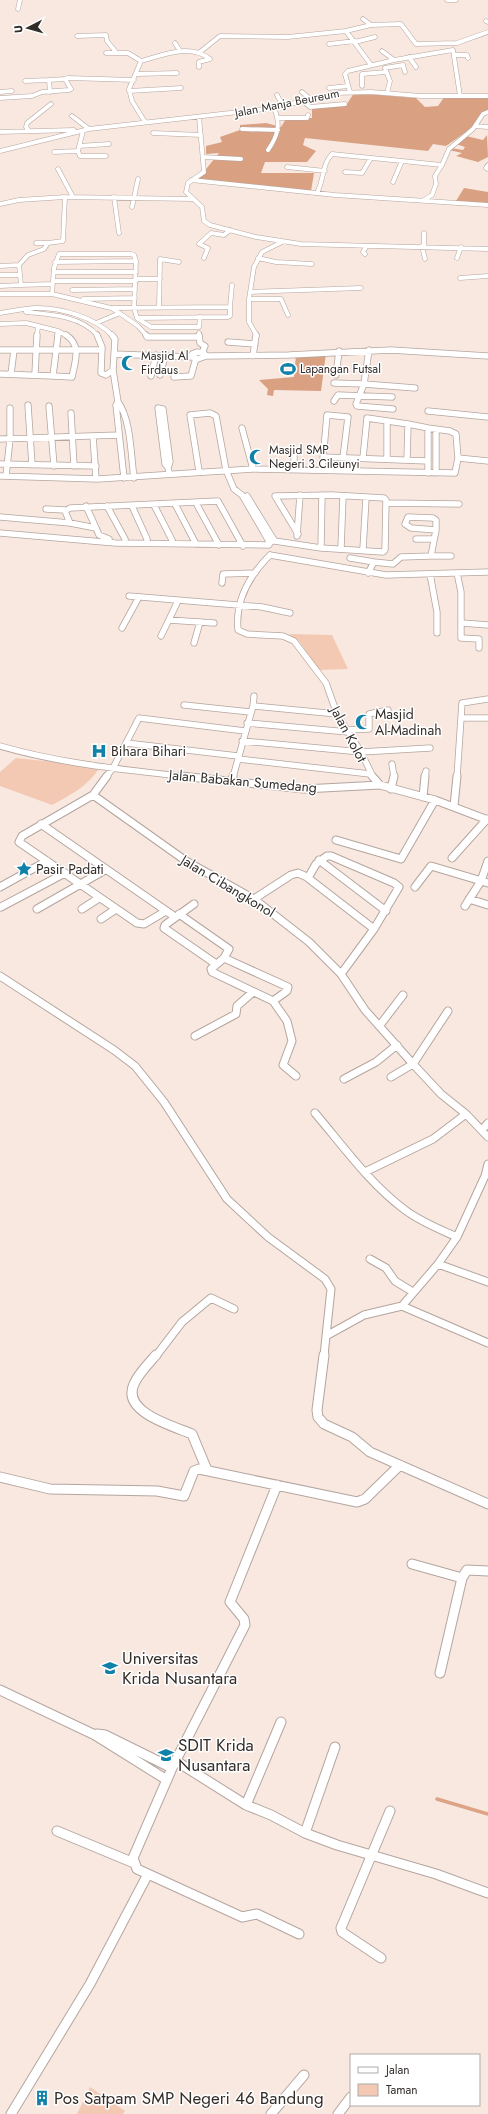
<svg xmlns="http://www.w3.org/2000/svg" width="488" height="2114" viewBox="0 0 488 2114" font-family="Jost,sans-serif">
  <rect width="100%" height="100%" fill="#f8e8e0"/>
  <path fill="#f3c9b3" d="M289,634l43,1 16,34 -29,1 -20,-29z
    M16,758l84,9c-12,19 -29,28 -48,38l-52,-19v-14z
    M90,2087l35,24 -2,3h-46z"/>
  <path fill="#d9a082" d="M354,93l62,5 9,9 13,-1 7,-10h43v16l-22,20 -20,14 -13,-2 -5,7 -123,-13 -2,7 13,6 -9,11h-42l-4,11h53l-3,18 -113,-12 21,-26 -13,1v-8l16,-4 -2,-5 20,-7v-5l26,-2 15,4 5,-8 26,-1v-11l35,-3z
    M487,135l1,22 -10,5 -22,-6 6,-3 -13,-3 2,-2 12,2 2,-3 -9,-3 10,-8 17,4z
    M464,188l24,4v13l-32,-4z
    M326,353l-5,38 -47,-1 -1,6 -6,-1 1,-6 -9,-9 35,-3 2,-22z"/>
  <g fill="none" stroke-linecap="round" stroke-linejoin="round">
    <path stroke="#dda385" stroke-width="3.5" d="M437,1799l51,15"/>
    <defs>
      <path id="street-far3" d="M447,0h9
        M18,9l2,-9
        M363,19l8,6
        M486,21l2,1
        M77,36l29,-1 1,6 9,11
        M355,42l20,-5
        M175,43l5,8
        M329,44l26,-3
        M382,51l12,9
        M200,52l20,-16 68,1 58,-6
        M106,53h22l13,8 -12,28 3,12 13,21
        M454,55h13l1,3
        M409,57l7,10
        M141,61c22,-6 49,-18 69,-2l-11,3v5
        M371,65l-25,-34 25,-6 30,-1 15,20 41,-1 31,-11
        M137,74l40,-1
        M49,80l16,-1
        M25,81l24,-1 1,12
        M362,86v-12l24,-2
        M329,88l19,-2
        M129,91l52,-3
        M0,92l12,-1
        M302,92l7,6
        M350,92l-5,-18 3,-3 46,-11 59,-10 7,46
        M387,93l3,-12 -5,-13 18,-3 2,7
        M277,95l6,11
        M0,98l32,-2 10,-4 27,-2 2,-1 -6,-10 3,-1 66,2
        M302,100l8,7 35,-3
        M72,116l17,13
        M199,117l5,55 -16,11 -2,9 16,15 2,14 6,4 46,12 45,7 187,5
        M279,118h28l1,-3
        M475,126l13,1
        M242,129l36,1
        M29,131l-3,-4 1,-4 24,-19
        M83,131l-5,20 2,5h26
        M0,132l74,-2
        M153,133l48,2
        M79,146l30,-2
        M268,150c10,-14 13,-26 6,-42
        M0,151l89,-22 185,-21 62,-15 35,-1 50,4h67
        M54,152l24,-1
        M203,157l38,2
        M488,165l-2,3 2,1
        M287,167l38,4
        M58,169l15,28
        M345,172l17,1 9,-15
        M191,180l144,15 153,10
        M393,182l9,-21
        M317,193c7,-13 5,-29 15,-39l110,11 7,-16 24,-20 10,-15 5,-2
        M114,197l5,36
        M424,200l8,-5 4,-11 -1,-8 7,-11
        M0,204l19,-4 46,-3
        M132,207l6,-28
        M424,233v13
        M36,243h12
        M422,246l3,13
        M365,254l-2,-2 3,-5
        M204,258l4,-10 -9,-4 12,-11 13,2 6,-5
        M258,258l18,4 36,2
        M457,258l4,-11
        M55,262l81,-1
        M0,266l19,-1
        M54,272h82
        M0,275h20
        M460,278l28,-2
        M137,279h23
        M53,281h83
        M52,284l-31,1 -2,-20 9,-10 16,-6 4,-6 15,-2 2,-44 128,2
        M0,286l21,-1
        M72,290l63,-1
        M250,292l111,-4
        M0,294h52l2,-26 5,-14h72l3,1 2,6 -2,47 3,10 91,-1 2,-1v-9
        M52,294l59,14 119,-1 2,-22
        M83,299l52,-1
        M249,299h32l7,16
        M112,308l26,18 9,10
        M159,308l1,-49 19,3
        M26,312c24,2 56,4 72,24
        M0,313c11,-2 22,-4 34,-5 25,-1 61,9 79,28
        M137,318l14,9h48l1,-10
        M96,323l24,-10
        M0,324l26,-1 32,8
        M199,333v3
        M37,336l1,-10
        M57,336l1,-5 9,5
        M257,336l-8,-14v-23l5,-32 8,-15 20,-10"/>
      <path id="street-far2" d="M58,335l-5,41 19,1c3,-15 10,-32 -6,-42
        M97,335l5,12 -1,26 5,2 7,-5
        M112,335l3,4 -2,31 5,32 -2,3 8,73
        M146,335l1,2h52
        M199,335l1,8 5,3 -3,7
        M228,342l27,2
        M0,350h102
        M369,350l-5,34 51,4
        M197,352l7,1 2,3 -8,3 -6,-2v-3z
        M114,354l78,3
        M206,356l83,-1 102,-5 97,6
        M253,356l3,-21
        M0,374l53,2
        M11,374l3,-24
        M35,374l2,-39
        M160,375l5,-19
        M336,375l3,-24
        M151,376l5,-21
        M174,377l17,-1 5,-18
        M334,383l30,1 -8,20 1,2 36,3
        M334,401l4,-6 54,2
        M118,402c13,17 13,55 16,76
        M28,405l4,60
        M49,406l5,60
        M158,408l5,1 7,53 -2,5 -3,-3z
        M428,411l60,6
        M71,413l3,53
        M387,421v38
        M408,424l20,4v45
        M436,430v43
        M93,436l3,43
        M0,439l119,-4
        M294,453v17
        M323,457l105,4
        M363,458l4,-40 41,6 -1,36
        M458,458l30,3
        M0,464l96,2
        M168,467l1,7
        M253,469l202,4 3,-15 -2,-24 -6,-3 -22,-3
        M322,470l5,-55 21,2 -5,41
        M199,471l-9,-56 20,-2 6,3 10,54 8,19 8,6 28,48
        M0,476l98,3 155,-10 -11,-41
        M6,476l4,-37v-31
        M247,496l27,44 -3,2
        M196,503l23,42
        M387,503l72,1
        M175,504l21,40
        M154,505l18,35
        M86,506l10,22
        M107,506l18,33
        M132,506l15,33
        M46,509l19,1
        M0,517l70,6 26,5 3,7 10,4
        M408,517l25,1 3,2v10l-25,-2 -6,-4z
        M70,523l-5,-12 5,-3 148,-7 25,45
        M0,533l115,10 154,2
        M297,536l3,-41
        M416,539h18
        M268,540l53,8 62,4 2,-2 1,-50 -2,-2 -52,-3 -57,1 23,38
        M321,548l1,-53
        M341,548l2,-52
        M363,549l3,-51
        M270,555c-20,20 -35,46 -32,75l9,4 36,2 11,5 32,42 11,31 24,38 12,25
        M270,555l116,20 102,-3
        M431,556h20
        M350,558l24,4
        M368,573l6,-11 19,2 8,-7 30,-1 5,-26
        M457,573l4,19v46l18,1v9
        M430,574l7,38v21
        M222,583l1,-9 32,-1
        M129,596l133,11 28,6
        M169,620l45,3
        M462,623l26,2
        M122,628l17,-31
        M161,636l17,-35
        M194,643l6,-21
        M184,705l66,7
        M253,706l84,8
        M462,718h26
        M247,723l101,9
        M347,730l22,-1v-15l19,-4
        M242,741l119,11 69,-4
        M126,743l112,13
        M0,746c62,18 126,24 190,31
        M238,759l132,15
        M392,764l2,13
        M106,777l7,-9 26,-50 106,13
        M233,777l20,-71 1,-10
        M425,777l1,-6
        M457,777l5,-74 26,-4"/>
      <path id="street-far1" d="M107,776l-14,19 93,66 68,38 55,43 32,32 24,36 48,54 28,30 25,20 22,23
        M181,776l123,13 76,-4 55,15 53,20
        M372,776l8,9
        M232,782l1,-6
        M391,789l3,-13
        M93,795l-71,41 -3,6 118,81 7,1 22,-13
        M423,797l2,-21
        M454,806l3,-30
        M41,824l134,93
        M336,840l65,19 34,-59
        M327,856h4l63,27 5,4 -25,42 -66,-51 8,-14z
        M452,858l35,-39
        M319,860l67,51
        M0,887l47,-26
        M415,887l16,-21 57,17
        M254,899l37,-24 7,-2 9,4
        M469,899l19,6
        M194,904l-29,21 -1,3 52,36
        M465,906l16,-25 7,-20
        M1,907l64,-34
        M37,909l68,-39
        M82,909l17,-11
        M179,914l50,35 -5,9 -13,11 1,3 61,29 14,20 5,20 -9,24 13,11
        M101,919l15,-10
        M224,958l64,29 -1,4 -14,10
        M341,974l33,-45
        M0,976l114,74 21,16 29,36 63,97 41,38 57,42 6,10 -5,47
        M380,1025l23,-30
        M195,1036l41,-22 1,-8 16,-14
        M391,1077l22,-13 35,-53
        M344,1079l32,-17 21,-17
        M315,1113c28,33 55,71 90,97 16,12 34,19 52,27
        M482,1130l6,-7
        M367,1171l66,-32 33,-25
        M370,1259l16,9 9,13 18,11
        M438,1264l50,18
        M402,1306l86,37
        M156,1356l26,-34 29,-24 23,11
        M324,1356l2,-20 38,-21 38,-9 36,-42 19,-27 28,-61 3,-12"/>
      <path id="street" d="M156,1355c-7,8 -18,19 -22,29 -13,28 39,42 58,50l15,36
        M324,1355l-7,55 1,7 6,7 28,13 18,15 118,52
        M0,1477l50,12 107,2 27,5 10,-25 5,-2 158,33 8,-3 35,-34
        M412,1564l50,14
        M440,1673l22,-95 5,-8 21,1
        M0,1690l95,45 72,45
        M97,1734l8,1 67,33
        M176,1761l70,44 25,10 34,18 32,12 99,29 52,19
        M246,1805l35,-83
        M57,1831l77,32
        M305,1833l30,-86
        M148,1874l94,43 15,-3 42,20
        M381,1958l-39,-26 -1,-4 49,-117
        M11,2114l79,-130 58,-110 -11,-5 -4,-11 39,-90 73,-143 -1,-6 -14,-17 47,-117
        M271,2114l33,-39
        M338,2114l13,-17"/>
    </defs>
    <use href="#street-far3" stroke="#b4a59e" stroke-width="5"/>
    <use href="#street-far2" stroke="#b4a59e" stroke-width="7"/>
    <use href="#street-far1" stroke="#b4a59e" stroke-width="9"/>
    <use href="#street" stroke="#b4a59e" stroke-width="11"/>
    <use href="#street-far3" stroke="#fff" stroke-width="4"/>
    <use href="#street-far2" stroke="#fff" stroke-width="5.5"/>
    <use href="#street-far1" stroke="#fff" stroke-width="7"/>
    <use href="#street" stroke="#fff" stroke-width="9"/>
  </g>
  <defs>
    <symbol id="mosque-bare" viewBox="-9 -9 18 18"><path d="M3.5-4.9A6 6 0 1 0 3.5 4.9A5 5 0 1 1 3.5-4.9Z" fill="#1082a9" stroke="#fff" stroke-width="2.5" paint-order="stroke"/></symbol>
    <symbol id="stadium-bare" viewBox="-9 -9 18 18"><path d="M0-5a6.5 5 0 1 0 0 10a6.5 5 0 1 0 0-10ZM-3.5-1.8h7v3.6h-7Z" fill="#1082a9" stroke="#fff" stroke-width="2.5" paint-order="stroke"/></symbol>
    <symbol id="hospital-bare" viewBox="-9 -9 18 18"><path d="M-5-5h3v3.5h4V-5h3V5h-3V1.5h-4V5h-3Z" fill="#1082a9" stroke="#fff" stroke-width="2.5" paint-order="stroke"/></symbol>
    <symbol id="sight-bare" viewBox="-9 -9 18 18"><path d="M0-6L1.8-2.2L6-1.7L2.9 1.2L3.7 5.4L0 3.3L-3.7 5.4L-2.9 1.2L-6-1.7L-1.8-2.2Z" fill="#1082a9" stroke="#fff" stroke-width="2.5" paint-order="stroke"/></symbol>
    <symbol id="university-bare" viewBox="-9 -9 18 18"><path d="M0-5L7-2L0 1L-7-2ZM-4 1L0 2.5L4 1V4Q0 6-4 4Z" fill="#1082a9" stroke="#fff" stroke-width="2.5" paint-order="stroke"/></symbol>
    <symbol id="school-bare" viewBox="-9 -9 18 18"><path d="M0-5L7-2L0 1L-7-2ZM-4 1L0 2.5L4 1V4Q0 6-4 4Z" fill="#1082a9" stroke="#fff" stroke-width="2.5" paint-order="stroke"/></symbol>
    <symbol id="building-bare" viewBox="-9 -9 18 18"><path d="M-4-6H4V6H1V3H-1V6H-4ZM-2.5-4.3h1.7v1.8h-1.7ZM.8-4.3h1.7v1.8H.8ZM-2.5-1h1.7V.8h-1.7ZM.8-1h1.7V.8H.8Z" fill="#1082a9" stroke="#fff" stroke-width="2.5" paint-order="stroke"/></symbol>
  </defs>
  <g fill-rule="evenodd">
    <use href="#mosque-bare" x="118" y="352" width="22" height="22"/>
    <use href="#stadium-bare" x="277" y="358" width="22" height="22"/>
    <use href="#mosque-bare" x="246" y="446" width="22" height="22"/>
    <use href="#mosque-bare" x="352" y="711" width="22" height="22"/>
    <use href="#hospital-bare" x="88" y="740" width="22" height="22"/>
    <use href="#sight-bare" x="13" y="858" width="22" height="22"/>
    <use href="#university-bare" x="99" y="1657" width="22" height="22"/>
    <use href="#school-bare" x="155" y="1744" width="22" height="22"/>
    <use href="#building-bare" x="31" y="2087" width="22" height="22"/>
  </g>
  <g text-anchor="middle" stroke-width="3" stroke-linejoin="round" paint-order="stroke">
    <g font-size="12" fill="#332d2a" stroke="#fff">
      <text transform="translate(287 103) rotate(-11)" y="4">Jalan Manja Beureum</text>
    </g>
    <g font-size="12" fill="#332d2a" stroke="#fff" text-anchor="start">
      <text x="141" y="360">Masjid Al<tspan x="141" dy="14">Firdaus</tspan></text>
      <text x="300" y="373">Lapangan Futsal</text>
      <text x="269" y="454">Masjid SMP<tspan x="269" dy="14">Negeri 3 Cileunyi</tspan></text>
    </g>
    <g font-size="14" fill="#332d2a" stroke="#fff" text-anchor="start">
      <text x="375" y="719">Masjid<tspan x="375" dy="16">Al-Madinah</tspan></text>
      <text x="111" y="756">Bihara Bihari</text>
      <text x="36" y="874">Pasir Padati</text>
    </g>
    <g font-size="14" fill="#332d2a" stroke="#fff">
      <text transform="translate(349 734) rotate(62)" y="5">Jalan Kolot</text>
      <text transform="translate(243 781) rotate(5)" y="5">Jalan Babakan Sumedang</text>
      <text transform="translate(228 886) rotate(31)" y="5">Jalan Cibangkonol</text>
    </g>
    <g font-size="17" fill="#332d2a" stroke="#fff" text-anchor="start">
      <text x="122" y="1664">Universitas<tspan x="122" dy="20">Krida Nusantara</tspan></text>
      <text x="178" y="1751">SDIT Krida<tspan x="178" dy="20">Nusantara</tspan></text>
      <text x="54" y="2104">Pos Satpam SMP Negeri 46 Bandung</text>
    </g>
  </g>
  <rect x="350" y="2054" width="130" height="52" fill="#ffffff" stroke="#adabaa"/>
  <rect x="358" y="2067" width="20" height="6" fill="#ffffff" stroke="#adabaa"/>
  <text x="386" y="2074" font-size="12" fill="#332d2a">Jalan</text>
  <rect x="358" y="2084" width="20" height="12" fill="#f3c9b3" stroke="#adabaa"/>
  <text x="386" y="2094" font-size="12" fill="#332d2a">Taman</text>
  <g transform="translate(28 28) rotate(264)" stroke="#ffffff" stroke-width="3" paint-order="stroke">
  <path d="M0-3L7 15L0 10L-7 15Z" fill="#332d2a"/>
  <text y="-6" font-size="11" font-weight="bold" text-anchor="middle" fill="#332d2a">U</text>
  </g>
</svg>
